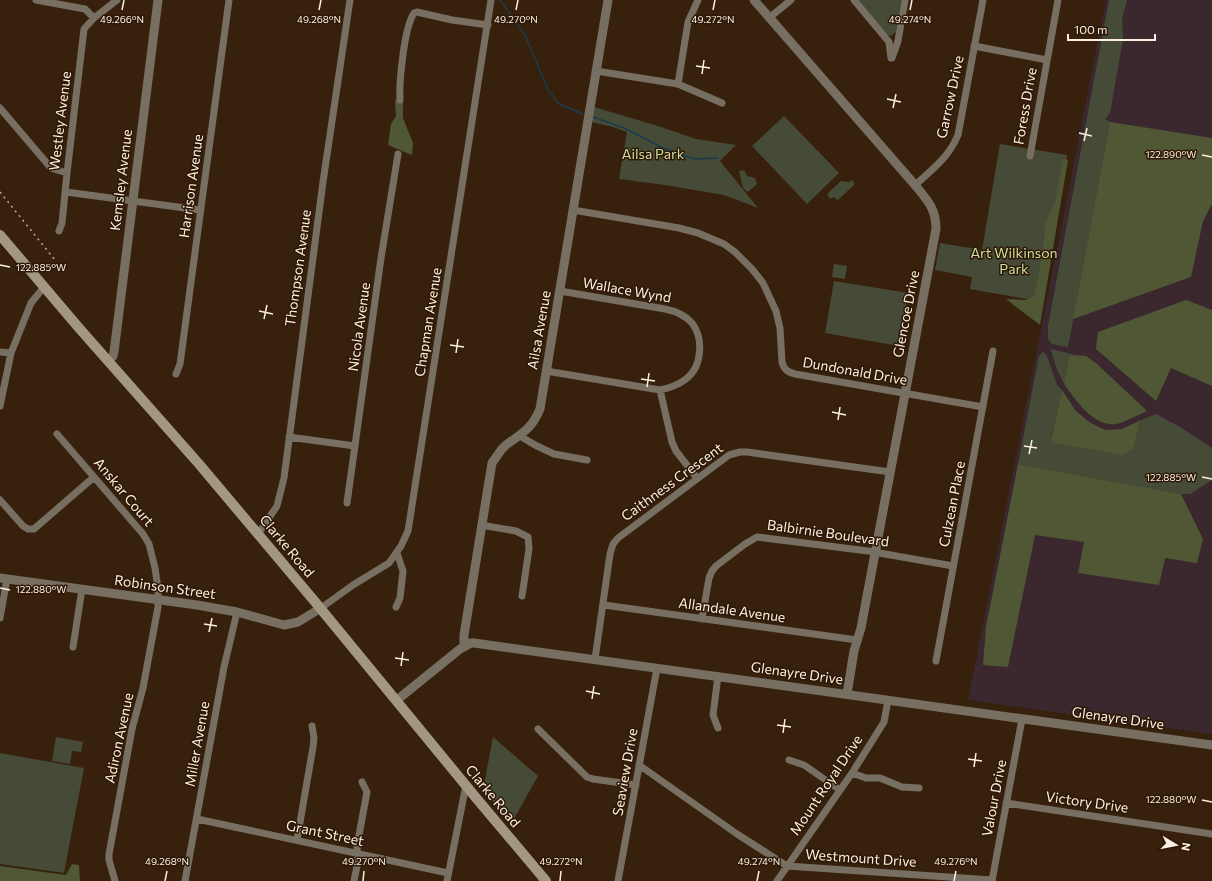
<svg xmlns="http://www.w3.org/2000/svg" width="1212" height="881" viewBox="0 0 1212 881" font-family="Commissioner,sans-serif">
  <rect width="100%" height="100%" fill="#37210d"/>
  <path fill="#3b282e" d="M1106,0h106v734l-244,-34z"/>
  <path fill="#464b37" d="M857,0h44l-5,32 -5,4 -6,-2z
    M1109,0h18l-5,19 1,20 -13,74 -5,6 5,3 -42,225 -16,-3 -4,-5v-13z
    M594,107l64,19 38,13 40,6 -16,16 38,47 -34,-13 -59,-10 -46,-6 8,-47 -14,-5 -22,-5z
    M784,116l55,57 -32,31 -55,-58z
    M1000,144l67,11 -24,147 -73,-13 2,-12 -37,-7 5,-27 42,7z
    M744,170l3,6 8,2 2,6 -9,8 -5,-4 -4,-17z
    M852,180l3,4 -17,16 -5,-3 -3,2 -3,-5 14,-13 8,1z
    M834,264l13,2 -2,13 -13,-2z
    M834,281l74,12 -9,53 -74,-13z
    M1052,349l22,6 -5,1 -5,28 -8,-17 -5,-17z
    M1043,352l2,1 2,3 10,29 5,5 -11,49 82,10 8,-29 15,-6 24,13 32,21v32l-22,14h-9l-163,-30 21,-108z
    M56,737l27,5 -2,10 -9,-1 -2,13 -18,-3z
    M493,737l45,39 -27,48 -28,-34z
    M0,753l84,15 -20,105 -64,-9z"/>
  <path fill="#4f5735" d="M395,100l8,1v17l10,25 -1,12 -24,-10 3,-21 5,-8z
    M1110,122l102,16v66l-9,17 -12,56 -118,42z
    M1063,159l5,1 -28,165 -34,-26 20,1 9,-5 8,-47 3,-27 9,-19z
    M1186,300l26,10v76l-41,-18 -15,33 -60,-52 2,-17z
    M1074,355l12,1 10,7 51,48c-7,3 -24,12 -31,13 -23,3 -41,-25 -52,-40l5,-28z
    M1062,390l14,21 13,11 16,8 17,-1 19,-9 -8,29 -10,6 -68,-12 -4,-3z
    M1018,464l163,30 22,45 -6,24 -32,-5 -6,27 -81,-12 6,-31 -49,-7 -27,132 -25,-2 3,-38z
    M72,864l7,1 1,16h-80v-15l66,9z"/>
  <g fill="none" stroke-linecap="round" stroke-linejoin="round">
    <path stroke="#1a3c50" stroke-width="1.5" d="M500,0l25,35 24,57 3,2 5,9 26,11
      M593,117l31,11 39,20 31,11 24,-1"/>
    <path stroke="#776f61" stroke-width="7" d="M36,0l49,9 9,9 23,-18
      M854,0l35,42 2,16h1l6,-17 7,-41
      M769,18l22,-18
      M974,46l73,14
      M596,71l82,13 44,19
      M678,84l10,-62 10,-22
      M400,100c-1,-18 4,-72 14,-87l3,-1 35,8 36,5
      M0,108l51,60 16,5
      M1030,156l28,-156
      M915,185c17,-15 34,-28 43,-50l25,-135
      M66,192l134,18
      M573,210l106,18 19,5 26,11 11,8 17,17 11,14 6,13 7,15 4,17 2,34c2,8 6,10 13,12l188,33
      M59,231l3,-8 5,-50 17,-144 10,-11
      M560,291l105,18c10,2 20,6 27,14 12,16 10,44 -6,56 -8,6 -16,9 -26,11
      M0,352l11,1
      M546,371l114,19 12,52 4,9 21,27
      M176,374l4,-10 49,-364
      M0,406l11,-53 20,-50 13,-16
      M57,434l86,100 6,10 6,24 3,21v18l-15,81 -11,41 -23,125v6l6,21
      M520,436l15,9 19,9 33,6
      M289,437l66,9
      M0,500l23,26 5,3h6l60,-52
      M347,503l34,-245 17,-104
      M481,525l35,6 12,6 1,12 -7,47
      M258,534l19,-28 7,-28 39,-296 27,-182
      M604,605l253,35
      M396,607l4,-9 3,-27 -6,-18
      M321,608l32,-23 36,-22 12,-17 7,-15 83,-531
      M0,618l7,-39
      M702,619l7,-41 3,-7 4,-5 29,-22 12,-7 111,14 85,15
      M73,647l9,-58
      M595,659l15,-105 3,-10 5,-6 111,-83 11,-3h7l143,20
      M936,661l57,-310
      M718,728l-5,-13 5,-39
      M538,729l49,48 6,2 43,6
      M789,760l15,5 36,25
      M639,765l98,69 50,32 205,14
      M852,773l14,5h14l22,9 17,1
      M1006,803l206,31
      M197,819l251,54
      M297,840l16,-93 1,-9 -2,-12
      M185,881l39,-214 13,-55
      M354,881l4,-20 -1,-15 10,-54 -5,-10
      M447,881l19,-96
      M618,881l39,-213
      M777,881l75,-108 32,-51 4,-22
      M992,881l30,-162"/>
    <path stroke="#776f61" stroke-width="9" d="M754,0l161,185c12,15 21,23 21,44l-75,399 -7,23 -7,43
      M108,361l5,-5 1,-4 44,-352
      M0,578l197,27 40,7 47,13 14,-3 23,-14
      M464,647v-12l28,-172c4,-5 8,-13 14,-18 16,-12 25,-15 34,-36l68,-409
      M397,700l63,-51 11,-6h3l738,102"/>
    <path stroke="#a49781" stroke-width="10" d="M0,235l79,93 120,136 117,139 161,196 69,82"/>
    <path stroke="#beac9e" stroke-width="1.5" stroke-dasharray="2 4" stroke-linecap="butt" d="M0,192l55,68"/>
  </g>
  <path fill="none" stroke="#feefe3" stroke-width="1.5" d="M122,10l2,-10M319,10l2,-10M516,10l2,-10M713,10l2,-10M910,10l2,-10M696,66l14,2M702,74l2,-14M887,99l14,3M893,108l3,-14M1079,133l13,3M1084,141l3,-13M1202,155l10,2M0,265l10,2M259,311l14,3M264,319l3,-14M450,345l14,2M456,353l2,-14M641,379l14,2M647,387l2,-14M832,412l14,3M838,420l2,-13M1024,446l13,2M1029,454l3,-14M1202,477l10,2M0,588l10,2M204,624l13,2M209,632l3,-14M395,658l14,2M401,666l2,-14M586,691l14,3M592,699l2,-13M777,725l14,2M783,733l2,-14M968,759l14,2M974,767l2,-14M1202,800l10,2M165,881l2,-10M363,881l1,-10M560,881l1,-10M757,881l2,-10M954,881l2,-10"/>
  <g text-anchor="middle" stroke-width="3" stroke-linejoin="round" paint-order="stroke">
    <g font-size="14" fill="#feefe3" stroke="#2c1804">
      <text transform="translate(950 97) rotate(-78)" y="5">Garrow Drive</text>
      <text transform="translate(1025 106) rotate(-80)" y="5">Foress Drive</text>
      <text transform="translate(60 121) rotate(-83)" y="5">Westley Avenue</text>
      <text transform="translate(121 180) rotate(-83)" y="5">Kemsley Avenue</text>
      <text transform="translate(191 186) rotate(-82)" y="5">Harrison Avenue</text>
      <text transform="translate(298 268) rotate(-82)" y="5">Thompson Avenue</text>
      <text transform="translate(627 290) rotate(10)" y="5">Wallace Wynd</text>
      <text transform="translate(906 314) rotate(-79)" y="5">Glencoe Drive</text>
      <text transform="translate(428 322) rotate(-81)" y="5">Chapman Avenue</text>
      <text transform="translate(359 327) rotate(-82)" y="5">Nicola Avenue</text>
      <text transform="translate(539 330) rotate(-80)" y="5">Ailsa Avenue</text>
      <text transform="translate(855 371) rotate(10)" y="5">Dundonald Drive</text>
      <text transform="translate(672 482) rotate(-36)" y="5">Caithness Crescent</text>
      <text transform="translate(124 492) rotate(50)" y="5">Anskar Court</text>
      <text transform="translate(952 504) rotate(-79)" y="5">Culzean Place</text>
      <text transform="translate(828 533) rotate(8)" y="5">Balbirnie Boulevard</text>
      <text transform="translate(287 546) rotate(50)" y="5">Clarke Road</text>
      <text transform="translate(165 587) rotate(8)" y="5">Robinson Street</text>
      <text transform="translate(732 610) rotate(8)" y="5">Allandale Avenue</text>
      <text transform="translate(797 673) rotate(8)" y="5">Glenayre Drive</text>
      <text transform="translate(1118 718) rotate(8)" y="5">Glenayre Drive</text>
      <text transform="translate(119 738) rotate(-78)" y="5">Adiron Avenue</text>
      <text transform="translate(197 744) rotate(-80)" y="5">Miller Avenue</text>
      <text transform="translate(625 772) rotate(-80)" y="5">Seaview Drive</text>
      <text transform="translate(826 785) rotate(-56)" y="5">Mount Royal Drive</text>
      <text transform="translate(493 796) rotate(50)" y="5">Clarke Road</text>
      <text transform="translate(994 798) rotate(-79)" y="5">Valour Drive</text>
      <text transform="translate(1087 802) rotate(8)" y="5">Victory Drive</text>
      <text transform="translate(325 833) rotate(12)" y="5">Grant Street</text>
      <text transform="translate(861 858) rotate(4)" y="5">Westmount Drive</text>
    </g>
    <g font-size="14" fill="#cfdfa2" stroke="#2c1804">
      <text x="653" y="159">Ailsa Park</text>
      <text x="1014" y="258">Art Wilkinson<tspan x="1014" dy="16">Park</tspan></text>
    </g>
  </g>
  <g font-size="10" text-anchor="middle" fill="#feefe3" stroke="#2c1804" stroke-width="3" stroke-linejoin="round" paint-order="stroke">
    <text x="516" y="23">49.270°N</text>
    <text x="910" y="23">49.274°N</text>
    <text x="122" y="23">49.266°N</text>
    <text x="319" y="23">49.268°N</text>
    <text x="713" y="23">49.272°N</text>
    <text x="1171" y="158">122.890°W</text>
    <text x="41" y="271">122.885°W</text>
    <text x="1171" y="481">122.885°W</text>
    <text x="41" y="593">122.880°W</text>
    <text x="1171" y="803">122.880°W</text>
    <text x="167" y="865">49.268°N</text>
    <text x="364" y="865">49.270°N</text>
    <text x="561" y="865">49.272°N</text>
    <text x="759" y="865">49.274°N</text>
    <text x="956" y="865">49.276°N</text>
  </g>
  <g transform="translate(1176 845) rotate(100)" stroke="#2c1804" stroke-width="3" paint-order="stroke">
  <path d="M0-3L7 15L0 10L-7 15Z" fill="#feefe3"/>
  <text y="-6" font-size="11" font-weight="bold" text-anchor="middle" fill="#feefe3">N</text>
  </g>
  <path d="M1068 34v6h87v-6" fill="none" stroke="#feefe3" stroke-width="2"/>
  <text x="1074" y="34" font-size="12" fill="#feefe3" stroke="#2c1804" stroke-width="3" paint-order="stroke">100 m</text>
</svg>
